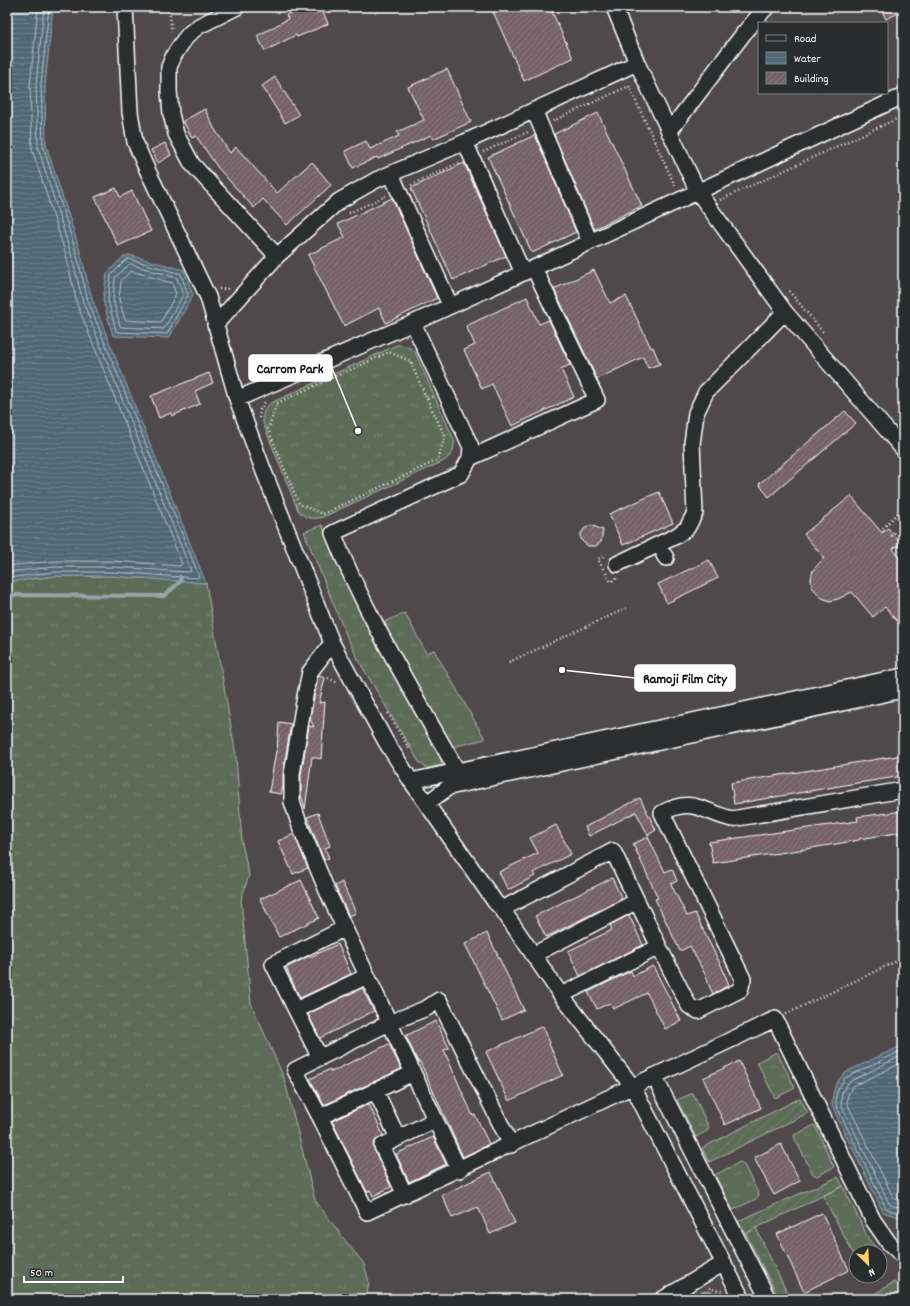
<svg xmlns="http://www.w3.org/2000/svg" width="910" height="1306" viewBox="0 0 910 1306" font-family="Dekko,sans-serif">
  <defs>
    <pattern id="grass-tufts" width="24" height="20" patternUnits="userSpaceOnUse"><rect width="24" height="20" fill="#5b6c56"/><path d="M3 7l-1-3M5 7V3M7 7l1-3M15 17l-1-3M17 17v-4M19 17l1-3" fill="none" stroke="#74826f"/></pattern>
    <pattern id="garden-furrows" width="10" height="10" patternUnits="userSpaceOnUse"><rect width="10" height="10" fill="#5b6c56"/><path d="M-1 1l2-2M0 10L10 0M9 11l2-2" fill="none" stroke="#74826f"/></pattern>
    <pattern id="water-rules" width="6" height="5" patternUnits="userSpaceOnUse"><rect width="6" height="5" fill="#506875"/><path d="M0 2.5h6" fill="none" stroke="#6a7f8a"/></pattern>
    <pattern id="building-hatch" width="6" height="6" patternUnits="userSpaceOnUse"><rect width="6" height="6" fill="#756268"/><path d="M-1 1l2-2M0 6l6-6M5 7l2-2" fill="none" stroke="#8a7a7f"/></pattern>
  </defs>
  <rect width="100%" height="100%" fill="#403d3f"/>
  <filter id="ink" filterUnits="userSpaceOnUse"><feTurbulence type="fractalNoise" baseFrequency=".025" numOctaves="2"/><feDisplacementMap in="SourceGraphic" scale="8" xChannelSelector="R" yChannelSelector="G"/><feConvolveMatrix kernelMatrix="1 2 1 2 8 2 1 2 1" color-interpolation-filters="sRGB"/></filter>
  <g filter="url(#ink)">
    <path fill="#50484b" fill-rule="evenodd" d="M53,7h850v1292h-537l3,-17 -5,-18 -20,-25 -29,-39 -31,-122 -33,-75 -10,-103 8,-25 -7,-32 -6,-87 -30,-173 -114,-284 -12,-48 -34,-106 -1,-59zM759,23h128v70h-128zM856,1252h24v24h-24z"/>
    <path fill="url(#grass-tufts)" stroke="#adb6aa" d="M397,345c8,0 12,2 18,7l39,88c1,10 -3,17 -12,22l-119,55c-11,3 -21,1 -26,-9l-34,-85c-1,-10 1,-16 10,-21z
      M322,525l47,104 70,125 3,11 -16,3 -7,-6 -59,-99 -13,-26 -43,-105z
      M55,576h57l94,7 30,173 6,87 7,32 -8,25 10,103 33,75 31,122 29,39 20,25 5,18 -3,17h-359v-717z
      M405,613l21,40 8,-3 51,89 -33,8 -67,-120 1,-6z
      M777,1052l18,36 -20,10 -18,-36z
      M693,1093l16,35 -2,3 -11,6 -19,-37z
      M815,1125l19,42 -17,9 -4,-2 -19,-37v-2z
      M740,1162l2,1 2,2 15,30 -3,4 -23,11 -18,-35z
      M843,1186l26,54 8,8 -3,3 -18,1v5h-1l-32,-61z
      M756,1228l34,71h-11l-33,-65z
      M894,1282l9,7v10h-37z"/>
    <path fill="url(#garden-furrows)" stroke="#adb6aa" d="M800,1098l8,15 -99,49 -7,-14z
      M838,1177l5,9 -87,42 -10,6 -8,-13z
      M708,1291l7,2 12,6h-43l17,-7z"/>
    <path fill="url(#water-rules)" stroke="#96a4ac" d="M7,7h46l-8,79 1,59 34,106 12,48 114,284 -94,-7h-57l-48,6z
      M129,255l55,15 9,25 -24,43 -56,-2 -10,-36 4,-27 16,-16z
      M903,1045v173l-15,-4 -5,-2 -51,-106c0,-14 4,-27 16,-35z"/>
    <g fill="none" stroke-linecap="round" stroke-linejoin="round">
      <path stroke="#b9c3c8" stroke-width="1" d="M129,259l52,15 7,21 -21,39 -49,-2 -2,-1 -8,-31 3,-25 14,-14z
        M130,264l47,14 6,17 -19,34 -42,-2 -2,-1 -7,-27 2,-21z
        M131,271l41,12 4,11 -15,28 -36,-2 -6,-21 2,-18z
        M7,566l48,-5h58l67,5 2,-2 -105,-260 -11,-49 -34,-106 -2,-64 8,-78
        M7,572l48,-5h57l77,5 2,-1 -108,-269 -12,-48 -33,-107 -2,-62 8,-78
        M7,578l48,-6h57l85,6 2,-2 -111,-275 -12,-49 -33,-106 -2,-61 8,-78
        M903,1050l-58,28 -8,13 -1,7v7l50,103 3,2 14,3
        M903,1055l-54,27 -7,10 -1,12 49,101 13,3
        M903,1062l-50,24 -5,9 -1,8 47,96 9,3"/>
      <path stroke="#96a4ac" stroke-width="4" d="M7,597l4,-2 153,1 17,-15 -1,-4"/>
    </g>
    <path fill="url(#building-hatch)" stroke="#fff" d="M303,7h18l7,17 -31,13 -1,-2 -31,16 -8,-15 31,-17 -2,-4z
      M491,7h59l23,51 -49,23z
      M880,7h23v4l-17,8z
      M447,69l24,53 -38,17 -2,-4 -53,24 -1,-2 -24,11 -8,-17 21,-10 4,8 29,-13 -2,-4 27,-12 -16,-33z
      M275,77l24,38 -14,8 -23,-37z
      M205,109l9,19 16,25 6,-6 41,46 35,-31 19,23 -44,40 -24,-26 -9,9 -36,-40 -22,-32 -4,2 -9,-17z
      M598,113l44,93 -48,23 -40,-95z
      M535,135l41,97 -44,21 -44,-96z
      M165,143l6,12 -13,8 -7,-13z
      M464,163l42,93 -53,24 -42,-92z
      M116,188l4,9 12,-6 19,40 -33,15 -23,-49z
      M392,198l45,100 -51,25 -7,-15 -35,18 -36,-71 37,-18 -7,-13z
      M594,270l16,33 16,-7 25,52 2,-1 7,17 -12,4 -5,-11 -46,22 -43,-90z
      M527,297l12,27 10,-4 21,45 -9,4 13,28 -62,29 -20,-42 -10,5 -18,-39 11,-5 -9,-19z
      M209,373l4,10 -18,8 5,13 -28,12 -1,-3 -12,5 -8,-22z
      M845,411l11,12 -87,74 -10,-13z
      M659,492l14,31 -50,22 -14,-31z
      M851,496l31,37 6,-5 12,14 -7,7 10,12v67l-18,-21 -12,10 -21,-25 -14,7 -8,2 -8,-3 -10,-11 -1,-8 2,-9 11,-12 -20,-24z
      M591,525l12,5 -2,12 -5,4h-8l-6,-5 -2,-6 4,-6z
      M709,560l9,18 -51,25 -9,-19z
      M318,676l7,2 -6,25 6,-1 -4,57 -9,-2 -7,52 -4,-14v-20l8,-49 5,1 -4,-8z
      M279,722l12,2 -8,49v14l-2,7 -12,-2 7,-41h1z
      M903,755v21l-52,8 -117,20 -3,-21z
      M640,798l16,32 -8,5 -12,-23 -47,24 -4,-9z
      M903,811v21l-44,7v1l-53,9 -93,14 -4,-21 149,-21 -1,-4z
      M318,813l12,33 -5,2 4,10 -5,2 -17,-43z
      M556,825l15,29 -38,19 2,3 -27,14 -9,-18 39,-19 -8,-15z
      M294,834l14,34 -15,6 -15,-33z
      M648,837l17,35 7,-3 5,12 -6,3 16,32 8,-3 12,25 15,29 7,18 -16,9 -6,-13 1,-1 -18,-34 -10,5 -25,-52 3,-1 -25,-54z
      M612,878l10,21 -76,38 -11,-21z
      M301,880l18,38 -40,19 -19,-38z
      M342,882l14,31 -7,3 -14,-30z
      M629,915l14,30 -63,31 -12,-25 44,-21 -2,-5z
      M487,933l37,77 -22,10 -37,-76z
      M338,944l13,30 -51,24 -14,-30 23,-12 1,1z
      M653,966l28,55 -16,8 -18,-36 -34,16 -3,-6 -13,6 -9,-17 43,-21 2,5z
      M362,988l12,23 -54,27 -12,-24z
      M436,1021l13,27 -5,2 19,44 10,22 2,-1 14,29 -26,13 -43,-95h-2l-12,-26h1v-1z
      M543,1026l7,17 -1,1 14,31 -54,26 -23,-49z
      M389,1044l12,25 -77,36 -14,-26 20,-10 1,3z
      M739,1061l22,47 -36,17 -22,-47z
      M369,1104l14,31 -8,6 -2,4 1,4 17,38 -18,9 -3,-6 -3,2 -35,-71z
      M433,1137l13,27 -37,18 -13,-28z
      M781,1144l19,37 -26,14 -20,-37z
      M491,1172l24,51 -25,11 -12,-27 -26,11 -10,-23z
      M822,1213l27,57 -45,22 -27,-58z"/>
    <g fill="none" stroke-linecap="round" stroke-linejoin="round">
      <defs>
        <path id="minor" d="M125,7l5,105 5,30 9,21 64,134 29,102 27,73 68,171 54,99 25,39 84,121 7,7 59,86 72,92 109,212
          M237,7l-38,19 -9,7 -6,7 -10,15 -5,12v24l2,23 5,20 16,30 85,92
          M614,7l23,56 61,129 87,120 118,137
          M534,110l56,132
          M669,132l75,-99 18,-21 5,-5
          M465,142l58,131
          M391,174l59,131
          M413,323l58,124 -1,11 -9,16 -128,59c33,83 81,161 125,239
          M215,325l62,-69 62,-55 37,-21 89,-38 172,-79
          M237,399l176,-76 121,-55 369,-172
          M470,458l127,-58 -63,-132
          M664,555l2,3
          M617,564l59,-28 11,-8 8,-15 -3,-69 4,-31 10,-21 79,-80
          M332,643l-22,29 -5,24 -13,78v28l8,24 28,67 131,277
          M411,781l492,-105
          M427,803l22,-16 454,-97
          M502,909l111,-58 46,96 30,59 9,5 42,-21 3,-11 -81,-166c30,-17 41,-1 70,6l171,-29
          M533,955l104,-54
          M561,995l98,-48
          M296,1010l71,-34
          M320,1058l-47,-94 72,-36
          M654,1076l114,223
          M375,1090l23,48
          M320,1117l93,-44
          M511,1145l-72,-145 -12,8 -38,15 -94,47 25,47 47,95 408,-193 98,201 16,23 14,13
          M405,1195l-23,-49 53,-26
          M663,1299l61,-36"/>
      </defs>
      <use href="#minor" stroke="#fff" stroke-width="18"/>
      <path stroke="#fff" stroke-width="2.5" stroke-dasharray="1 3" stroke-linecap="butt" d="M169,7l3,27
        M553,121l76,-35 47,102
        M483,152l47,-21
        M411,185l50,-23
        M720,200l183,-84
        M349,213l37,-17
        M219,289h8l2,-2
        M789,291l34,41
        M427,399l18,37 -7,24 -115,54 -24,-10 -31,-75 9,-26 112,-51 21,9 17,38 7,-3
        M259,418l1,-8 5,-8
        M884,531l-2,-2 21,-21
        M891,536l12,-11
        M896,546l1,2 6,-6
        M603,569l-5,-10 8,-4
        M606,573l5,9 6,-4
        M509,662l118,-54
        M328,678l10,5
        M388,713l22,37
        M786,1014l117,-56
        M709,1288l14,4"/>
      <use href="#minor" stroke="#2a2d2e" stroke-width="15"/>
    </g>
  </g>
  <path fill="none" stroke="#fff" stroke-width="1.5" d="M358 431L332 368M562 670L635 678"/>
  <g fill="#fff" stroke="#2a2d2e" stroke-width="1.5">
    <circle cx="358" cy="431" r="4"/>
    <circle cx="562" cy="670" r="4"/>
  </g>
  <g fill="#fff" stroke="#fff" stroke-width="1.5">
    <rect x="249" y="355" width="83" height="26" rx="4"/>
    <rect x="635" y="665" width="100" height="26" rx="4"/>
  </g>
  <g font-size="14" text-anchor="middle" font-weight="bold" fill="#111">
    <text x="290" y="373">Carrom Park</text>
    <text x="685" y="683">Ramoji Film City</text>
  </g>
  <rect width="910" height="1306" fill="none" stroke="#2a2d2e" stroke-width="24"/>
  <rect x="12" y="12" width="886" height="1282" fill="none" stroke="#fff" stroke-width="1.5" filter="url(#ink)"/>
  <rect x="758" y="22" width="130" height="72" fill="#2a2d2e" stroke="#7f8182"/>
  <rect x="766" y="35" width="20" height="6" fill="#2a2d2e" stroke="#7f8182"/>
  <text x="794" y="42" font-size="12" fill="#ffffff">Road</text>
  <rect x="766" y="52" width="20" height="12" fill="url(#water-rules)" stroke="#7f8182"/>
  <text x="794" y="62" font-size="12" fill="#ffffff">Water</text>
  <rect x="766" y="72" width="20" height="12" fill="url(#building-hatch)" stroke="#7f8182"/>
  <text x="794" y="82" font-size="12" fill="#ffffff">Building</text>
  <g transform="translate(868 1264) rotate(156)"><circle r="19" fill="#2a2d2e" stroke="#7f8182"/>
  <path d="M0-3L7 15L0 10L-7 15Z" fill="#ffd166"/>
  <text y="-6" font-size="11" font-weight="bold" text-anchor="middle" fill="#ffffff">N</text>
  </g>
  <path d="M24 1276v6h99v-6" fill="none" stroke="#ffffff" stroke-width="2"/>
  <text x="30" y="1276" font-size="12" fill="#ffffff" stroke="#2a2d2e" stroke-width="3" paint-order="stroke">50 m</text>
</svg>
